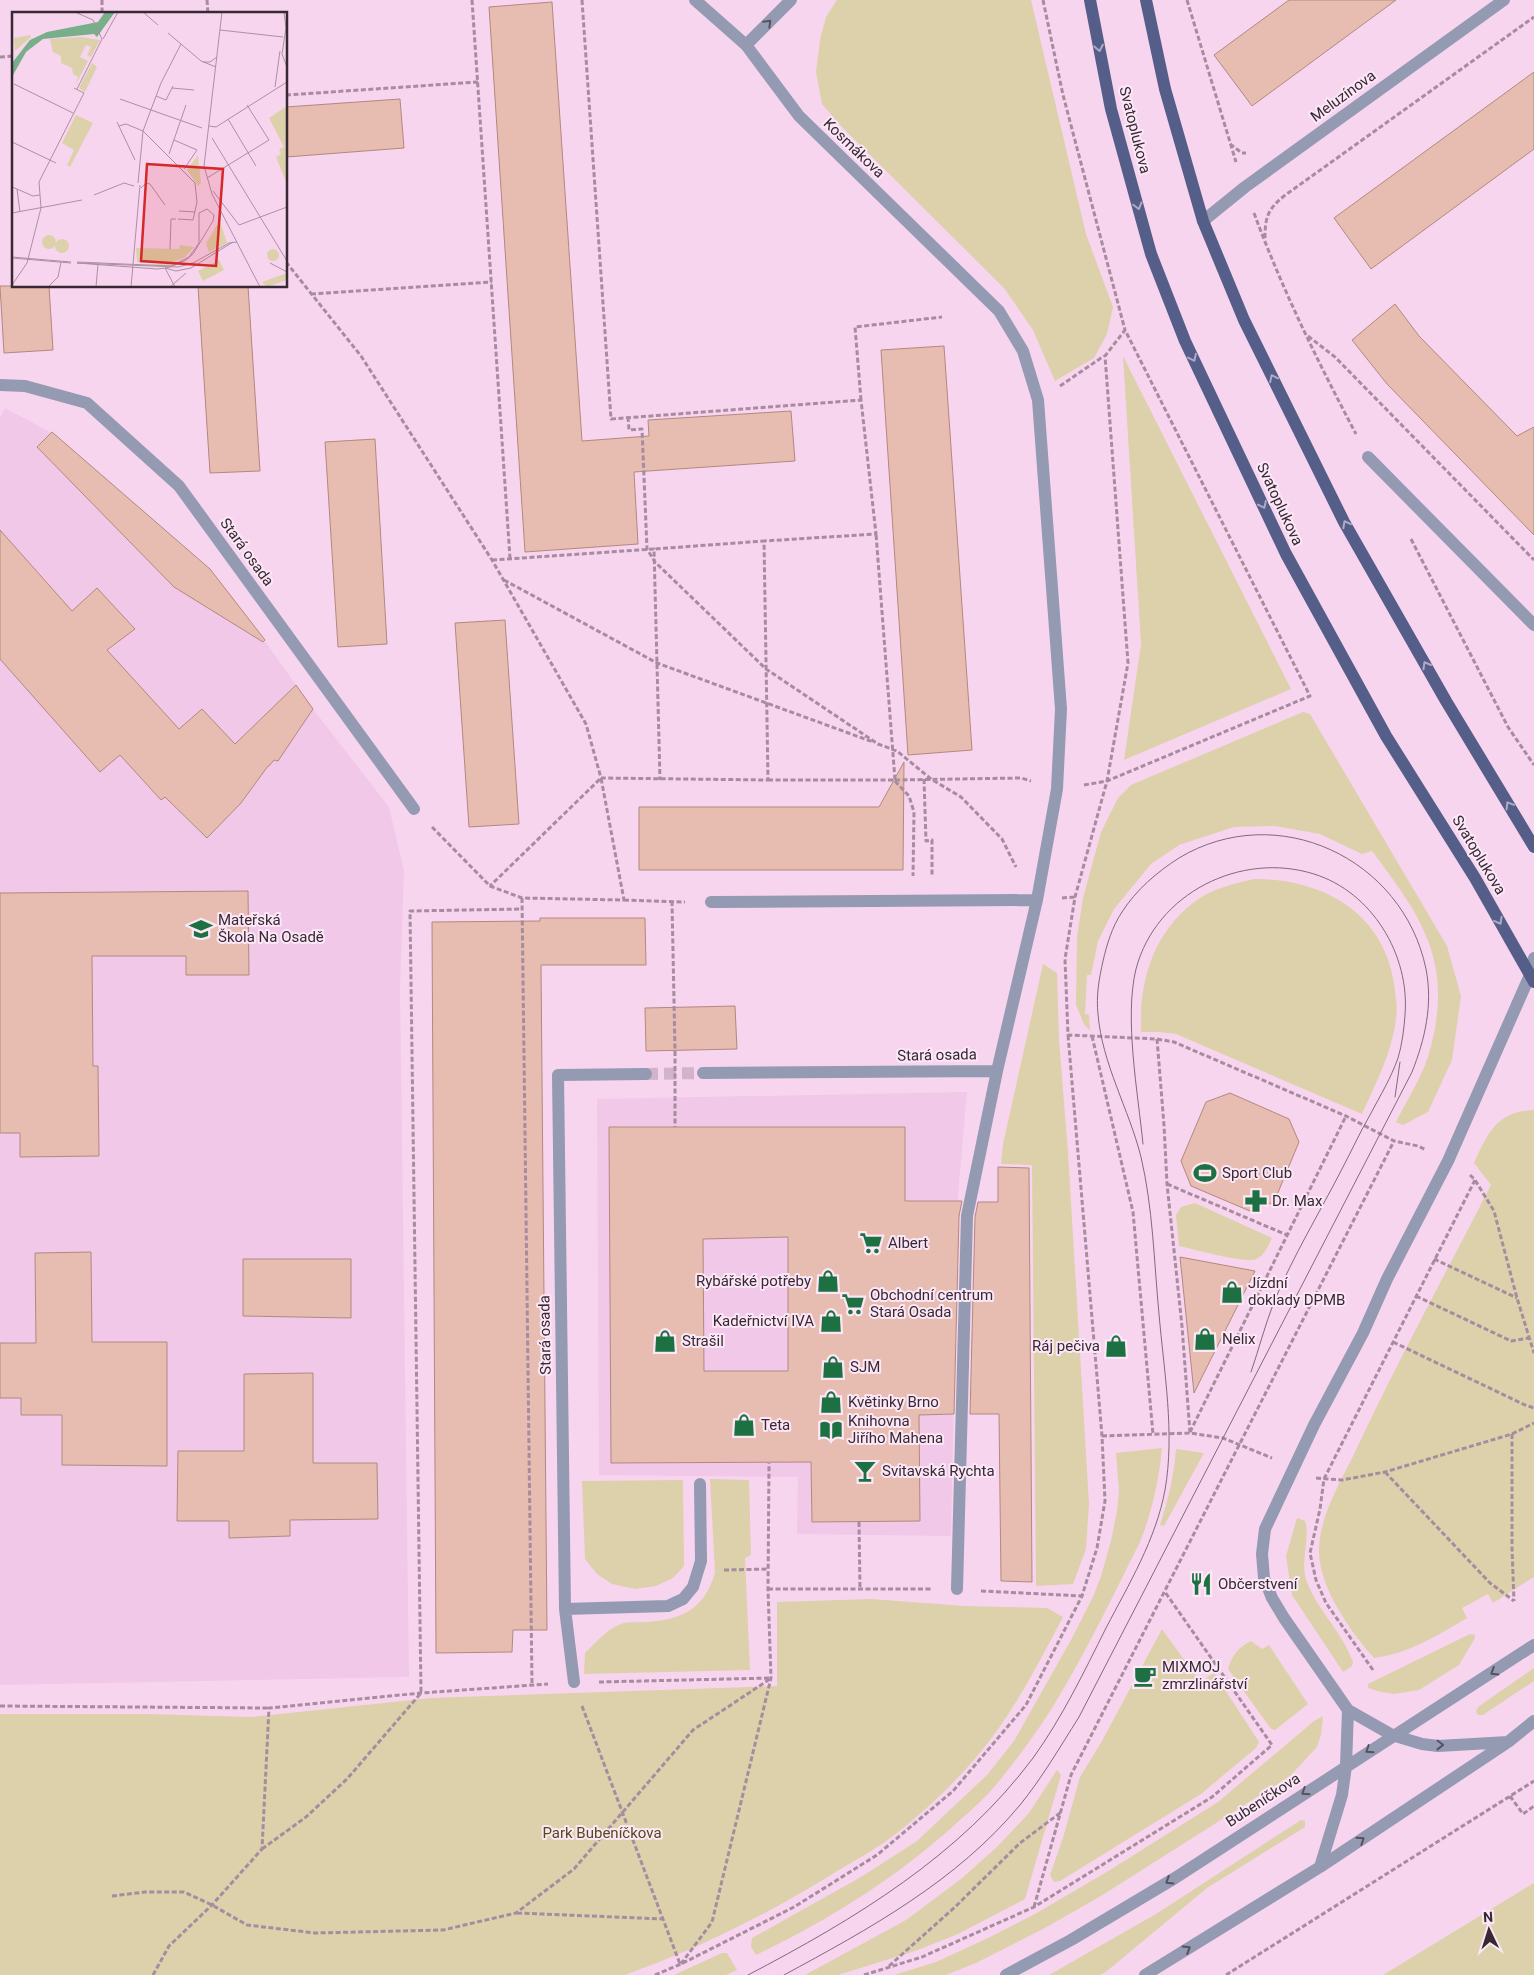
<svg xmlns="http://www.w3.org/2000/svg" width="1534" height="1975" viewBox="0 0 1534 1975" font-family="Roboto,sans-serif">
  <rect width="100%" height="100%" fill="#f8d5ef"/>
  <path fill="#f1c8e8" d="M5,408l49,26 156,135 39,50 64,90 76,98 15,64 -4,117 9,689 -409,8v-1267z
    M967,1092l-9,104 -7,340 -154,-2 1,-57 -199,-2 -2,-376z"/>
  <path fill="#dcd1aa" d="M837,0h194l55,234 27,73 -6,27 -13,24 -39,23 -22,-51 -29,-42 -164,-163 -18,-21 -6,-32 4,-32 6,-23z
    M1123,356l168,333 -167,71 17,-116z
    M1303,712l7,2 137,232 14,50 -9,64 -24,52 -25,13 -7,-3c10,-20 25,-44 32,-65 27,-91 -3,-136 -56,-206l-10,3 -42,-20 -45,-8 -41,1 -55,18 -28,19 -37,45 -16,32 -7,34h-4l-2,39 4,1 1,16 -6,-7 -8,-19 1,-68 6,-39 18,-66 17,-34 13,-13z
    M1255,879c67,0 128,33 139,104 1,11 4,24 2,35 -4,35 -20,65 -34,96l-186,-80 -17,-2h-18c-2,-50 11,-97 53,-130 17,-13 41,-19 61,-23z
    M1043,964l14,9 2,67 9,112 21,352 -3,45 -13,35 -37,2 -4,-421 -31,-1 2,-20z
    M1534,1110v467l-41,26 -5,-9 -26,14 5,10c-29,17 -59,36 -93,40 -23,-26 -54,-69 -55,-105 -1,-36 22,-71 37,-103 42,-90 90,-177 135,-265l-17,-22c14,-30 23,-52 60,-53z
    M1195,1203l77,35c-4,8 -7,17 -16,21 -9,5 -63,-10 -77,-13l-3,-31 5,-8z
    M1162,1448c-3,32 -10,64 -22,94 -27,54 -54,110 -85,161 -16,27 -35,52 -55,77 -11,14 -26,28 -40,40 -59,55 -131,100 -204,135l-5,-8 1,-9 109,-61 56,-36 70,-66 27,-34 57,-101 22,-43 8,-21 10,-35 6,-30 2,-20 -3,-38z
    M1176,1449l28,4 -40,73 -4,-1c8,-25 14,-49 16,-76z
    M710,1479l39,1 2,75 -6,3 5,112 -166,4 1,-21c10,-10 22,-24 36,-29 8,-3 19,-1 27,-2 35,-3 56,-13 67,-49z
    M683,1480l1,86 -11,12 -17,8 -21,3 -23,-5 -15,-10 -12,-15 -3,-78z
    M1297,1518l8,3c6,17 -6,41 2,61 11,29 36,51 46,80l-1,4 -9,6 -51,-77 -6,-39z
    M871,1599l94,7 82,2 16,9c-25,47 -50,97 -85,138 -25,30 -54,57 -85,81 -21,16 -45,28 -67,42 -64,39 -131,72 -201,97h-625v-261h147l105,3 179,-19 346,-12v-84z
    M1162,1629l38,53 14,-9 45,69 -3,6 -55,46 -141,87 -6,1 -4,-7 13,-37 17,-61 22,-36z
    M1470,1634l5,1v3l-16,27 -40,25 -25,4 -13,-2 -13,-4v-4z
    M1251,1641l11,8 7,-4 39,59 -33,26 -4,-1 -43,-60c4,-13 10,-22 23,-28z
    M1534,1668v13l-51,34h-5l-2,-3 2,-5z
    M1323,1716l-2,19 -4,12 -27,29 -189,120 -58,33 -67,34 -30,12h-52l42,-13 50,-23 49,-25 75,-44 108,-68 96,-81z
    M1057,1770l4,5 -36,124 -67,35 -43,17 -77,24h-33l101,-55 55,-41 36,-32 32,-34z
    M1301,1820l4,1v6l-98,61 -100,83 -7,4h-51l107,-61z
    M1534,1883v92h-151z
    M722,1953h5l10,17 -11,5h-52z"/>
  <path fill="#e7bcb1" stroke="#b1897f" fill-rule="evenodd" d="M1289,0h107l-144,106 -38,-51z
    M552,2l30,439 67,-5 -1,-16 143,-9 4,50 -161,11 4,72 -113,8 -36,-545z
    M1534,72v77l-163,120 -37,-51z
    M400,99l4,49 -118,9v-50z
    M0,286h49l4,64 -49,3z
    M198,286h50l12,185 -50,2z
    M1395,304l24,32 98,100 17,-9v108l-147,-151 -35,-44z
    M944,346l28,404 -64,5 -27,-405z
    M52,432l158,137 55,71 -2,2 -89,-55 -137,-140z
    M375,439l12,205 -49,3 -13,-205z
    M0,530l72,81 25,-23 38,41 -28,21 72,79 23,-20 33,35 61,-59 17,24 -35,52 -4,-1 -5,6h-1l-27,37 -34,35 -42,-41 -4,3 -41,-45 -20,17 -100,-113z
    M505,620l14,204 -50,3 -14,-204z
    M904,762l-1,108h-264v-63h240z
    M248,891l1,84h-63v-19h-94l1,110h5l1,90 -79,1v-24h-20v-240z
    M540,918h105l1,47h-105l6,665h-34l-1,22 -76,1 -4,-731 108,-1z
    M735,1006l2,43 -91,2 -1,-43z
    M1230,1093l59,26 10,23 -25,60 -24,9 -59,-25 -10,-25 25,-59z
    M609,1127h296v74h57l-3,15 -5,198 -35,1 1,106 -108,1 -1,-60 -200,1zM788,1237v134h-84l-1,-132z
    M998,1167l31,1 3,414 -31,-1 -2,-167h-29l5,-197 3,-15h20z
    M91,1252l1,90h75v124l-105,-1v-50h-41v-17h-21v-55h36l-1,-90z
    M1180,1257l75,14 -61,122z
    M243,1259h108v59l-108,-2z
    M313,1373v90h64l1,56 -88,1v16l-61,2v-17h-52l1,-70h66v-77z"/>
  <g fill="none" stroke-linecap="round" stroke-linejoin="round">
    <path stroke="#d1b3ca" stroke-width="12" stroke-dasharray="12 6" stroke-linecap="butt" d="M646,1074l57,-1"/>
    <path stroke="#a78ca0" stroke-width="3" stroke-dasharray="5 2.5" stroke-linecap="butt" d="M102,0v14
      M207,0l1,14
      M472,0l38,558
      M582,0l29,419 250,-19 15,134 -112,7
      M1043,0l20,95 62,235
      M1187,0l49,162
      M0,57l14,-1
      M286,95l192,-13
      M1230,144l12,9h4
      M1254,213c28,76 64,149 102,221
      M1265,238c0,-21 3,-29 19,-42l250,-179
      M286,262l75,94 131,204 94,164 15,54 167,2 -4,-239 -110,8
      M311,294l181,-12
      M1308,336l27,21 199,203
      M1060,386l44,-30
      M861,400l-6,-73 87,-10
      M628,417l1,13 13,-1 5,120 8,13 111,107 112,75 19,7 34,28 30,18 41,42 14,28
      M1411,539l97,188 26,38
      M492,560l162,-11 6,231
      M504,580l153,83 216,79
      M924,779l2,62 6,-1v35
      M768,780h127l-19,-246
      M895,780l126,-2 10,3
      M895,781l14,15 5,16 -1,64
      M1084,785l23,-4 21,-118 -23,-307 20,-26 185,366 -203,85 -32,116 -10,62 3,76 89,4 17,3 172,74 48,25 24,5 8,4
      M432,827l58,59 32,12 102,2 -23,-122 -111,108
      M522,898l10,787
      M1062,898l13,-1
      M624,900l61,2
      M672,901l3,150
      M1092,1036l41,176 20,222
      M1157,1039l7,86 3,59 15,142 8,107
      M1470,1175l5,5 19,31 23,87 17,55
      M1167,1184l120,51
      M1434,1259l83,39
      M1416,1296l95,45 18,-3
      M1393,1342l132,63 9,3
      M1190,1432l156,-316
      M1512,1434v114l2,53
      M1102,1436l88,-3 33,5 49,20
      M1385,1472l105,111 24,18
      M1316,1478l26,2 43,-8 127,-38 22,-11
      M859,1522l1,67
      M724,1570l45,-1
      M768,1589h165
      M981,1591l101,5
      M1373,1670l-47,-67 -10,-23 -6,-27 10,-44 4,-30 151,-299
      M599,1682l172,-4
      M0,1706l269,2
      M582,1706l98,258
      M1510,1796l13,18 11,-8
      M262,1849l44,-32 41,-38 74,-86 -11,-782 112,-2
      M112,1896l33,-4h39l28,13 35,20 68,8 128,-3 73,-17 58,-44 119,-139 77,-51
      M1034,1907l37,-132 323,-634
      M517,1913l147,6
      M681,1964l31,-42 59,-244 -3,-89 1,-126
      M889,1966l66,-59 65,-64 40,-30
      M153,1975l16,-29 43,-41 50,-56 7,-141 152,-15 127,-9
      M655,1975l26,-11 113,-57 83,-52 76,-64 73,-86 56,-109 15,-48 8,-47 -3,-65 -34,-401
      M864,1975l58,-18 112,-50 178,-110 60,-52 -107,-153
      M1226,1975l308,-194"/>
    <path stroke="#939ab2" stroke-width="12" d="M695,0l51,45 53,71 200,195 24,40 15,49 23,309 -4,80 -20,111 -40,171 -294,2
      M746,45l45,-45
      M1203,221l42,-34 259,-187
      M0,385l25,1 62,17 92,83 235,323
      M1368,457l166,168
      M711,902l326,-2
      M957,1589l10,-373 30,-145
      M565,1609l103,-3 15,-7 10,-12 8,-26 -1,-77
      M574,1682l-9,-73 -7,-534 88,-1
      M1508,1742l-70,4 -16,-2 -30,-9 -44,-25 -64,-92 -12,-20 -8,-20 -2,-24 3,-25 49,-104 49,-92 24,-54 61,-118 82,-186 4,-17
      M1320,1867l22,-72 4,-29 2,-56
      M1006,1975l65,-35 104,-62 359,-233
      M1145,1975l175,-108 188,-125 26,-21"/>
    <path stroke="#555e89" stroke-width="12" d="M1090,0l21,109 40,145 34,87 101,213 100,182 89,142 59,104
      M1146,0l19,89 38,132 41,99 100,202 102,179 88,146"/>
    <path stroke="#7f6a7a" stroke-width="1" d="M1395,1097l5,-35
      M1143,1144c-5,-51 -19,-126 -7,-175 20,-76 105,-118 178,-95 58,18 96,81 91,141 -1,14 -3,30 -7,43 -7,20 -18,38 -28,57 -10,17 -18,35 -27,52 -23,45 -50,89 -69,135 -9,23 -15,47 -23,70
      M748,1975c107,-56 212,-119 285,-217 29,-40 51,-86 73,-130 23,-44 50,-89 59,-138 10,-57 -1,-118 -6,-176 -5,-52 -6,-106 -18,-157 -12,-48 -39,-93 -43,-143 -2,-18 1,-35 5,-53 4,-17 9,-34 19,-49 14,-22 35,-40 57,-54 98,-59 224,0 247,111 7,36 -1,70 -14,103l-333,645c-19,30 -37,61 -59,88 -63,76 -151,124 -236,170"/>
    <path stroke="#a78ca0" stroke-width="3" stroke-dasharray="5 2.5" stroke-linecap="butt" d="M675,1051v76"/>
  </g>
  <defs><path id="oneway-chevron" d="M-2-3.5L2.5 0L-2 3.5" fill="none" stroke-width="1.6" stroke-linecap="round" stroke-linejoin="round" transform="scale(1.25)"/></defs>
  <g stroke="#575160">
    <use href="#oneway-chevron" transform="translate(768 23) rotate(-45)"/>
    <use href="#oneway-chevron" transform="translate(1494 1672) rotate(148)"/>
    <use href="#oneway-chevron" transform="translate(1440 1745) rotate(1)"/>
    <use href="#oneway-chevron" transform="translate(1369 1750) rotate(146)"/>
    <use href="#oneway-chevron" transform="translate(1305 1792) rotate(147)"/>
    <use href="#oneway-chevron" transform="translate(1361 1840) rotate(-34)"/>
    <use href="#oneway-chevron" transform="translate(1169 1881) rotate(148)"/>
    <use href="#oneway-chevron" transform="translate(1187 1949) rotate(-32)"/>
  </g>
  <g stroke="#b1a9c6">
    <use href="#oneway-chevron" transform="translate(1099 48) rotate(79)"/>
    <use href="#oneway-chevron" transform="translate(1138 206) rotate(75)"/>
    <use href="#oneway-chevron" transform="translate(1193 358) rotate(65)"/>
    <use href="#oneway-chevron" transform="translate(1273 378) rotate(-116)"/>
    <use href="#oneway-chevron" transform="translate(1263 505) rotate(65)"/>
    <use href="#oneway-chevron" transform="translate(1346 524) rotate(-118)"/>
    <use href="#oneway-chevron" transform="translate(1426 665) rotate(-120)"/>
    <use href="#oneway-chevron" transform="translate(1509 805) rotate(-121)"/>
    <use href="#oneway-chevron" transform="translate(1499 921) rotate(61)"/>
  </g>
  <defs>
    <symbol id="school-bare" viewBox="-9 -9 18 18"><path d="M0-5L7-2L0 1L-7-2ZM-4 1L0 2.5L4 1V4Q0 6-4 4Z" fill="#1d7042" stroke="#fce7f7" stroke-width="2.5" paint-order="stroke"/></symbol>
    <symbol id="stadium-bare" viewBox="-9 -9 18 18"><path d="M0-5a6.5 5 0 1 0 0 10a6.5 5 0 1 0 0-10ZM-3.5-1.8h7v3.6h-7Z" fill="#1d7042" stroke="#fce7f7" stroke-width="2.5" paint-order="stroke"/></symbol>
    <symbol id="pharmacy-bare" viewBox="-9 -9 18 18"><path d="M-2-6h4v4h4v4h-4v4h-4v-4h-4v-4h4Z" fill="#1d7042" stroke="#fce7f7" stroke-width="2.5" paint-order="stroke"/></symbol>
    <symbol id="supermarket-bare" viewBox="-9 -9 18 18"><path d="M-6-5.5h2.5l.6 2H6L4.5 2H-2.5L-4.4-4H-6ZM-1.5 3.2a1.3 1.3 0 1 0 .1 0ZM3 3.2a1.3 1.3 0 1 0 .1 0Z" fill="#1d7042" stroke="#fce7f7" stroke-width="2.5" paint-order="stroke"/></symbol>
    <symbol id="shop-bare" viewBox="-9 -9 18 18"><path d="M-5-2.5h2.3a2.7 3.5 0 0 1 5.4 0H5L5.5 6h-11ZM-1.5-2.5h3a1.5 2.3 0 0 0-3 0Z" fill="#1d7042" stroke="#fce7f7" stroke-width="2.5" paint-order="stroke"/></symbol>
    <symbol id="library-bare" viewBox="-9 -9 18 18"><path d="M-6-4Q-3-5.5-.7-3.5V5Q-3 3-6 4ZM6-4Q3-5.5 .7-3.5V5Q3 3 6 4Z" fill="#1d7042" stroke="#fce7f7" stroke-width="2.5" paint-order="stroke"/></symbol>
    <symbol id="bar-bare" viewBox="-9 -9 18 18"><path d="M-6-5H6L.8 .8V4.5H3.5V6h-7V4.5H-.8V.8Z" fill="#1d7042" stroke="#fce7f7" stroke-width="2.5" paint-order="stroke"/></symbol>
    <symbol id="restaurant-bare" viewBox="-9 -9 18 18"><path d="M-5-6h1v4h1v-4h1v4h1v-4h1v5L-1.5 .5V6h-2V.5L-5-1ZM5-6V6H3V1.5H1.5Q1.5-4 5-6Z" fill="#1d7042" stroke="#fce7f7" stroke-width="2.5" paint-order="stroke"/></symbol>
    <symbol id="cafe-bare" viewBox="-9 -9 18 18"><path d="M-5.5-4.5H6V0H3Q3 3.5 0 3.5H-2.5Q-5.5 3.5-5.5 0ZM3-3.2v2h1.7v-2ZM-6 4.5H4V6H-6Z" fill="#1d7042" stroke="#fce7f7" stroke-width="2.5" paint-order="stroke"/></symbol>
  </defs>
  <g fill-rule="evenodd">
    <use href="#school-bare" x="185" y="913" width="32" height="32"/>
    <use href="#stadium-bare" x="1189" y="1157" width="32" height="32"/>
    <use href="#pharmacy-bare" x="1240" y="1185" width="32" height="32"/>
    <use href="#supermarket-bare" x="855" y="1227" width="32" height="32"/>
    <use href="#shop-bare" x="812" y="1265" width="32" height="32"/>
    <use href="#shop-bare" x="1216" y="1276" width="32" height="32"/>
    <use href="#supermarket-bare" x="837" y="1288" width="32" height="32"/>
    <use href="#shop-bare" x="815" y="1305" width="32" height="32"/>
    <use href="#shop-bare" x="1189" y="1323" width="32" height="32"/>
    <use href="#shop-bare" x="649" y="1325" width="32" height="32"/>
    <use href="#shop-bare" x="1100" y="1330" width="32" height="32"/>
    <use href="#shop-bare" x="817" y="1351" width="32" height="32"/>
    <use href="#shop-bare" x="815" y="1386" width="32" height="32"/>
    <use href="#shop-bare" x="728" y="1409" width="32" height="32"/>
    <use href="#library-bare" x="815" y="1414" width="32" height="32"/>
    <use href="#bar-bare" x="849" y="1455" width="32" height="32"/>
    <use href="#restaurant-bare" x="1185" y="1568" width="32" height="32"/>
    <use href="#cafe-bare" x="1129" y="1660" width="32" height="32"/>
  </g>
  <g text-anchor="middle" stroke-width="4" stroke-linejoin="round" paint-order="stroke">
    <g font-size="15" fill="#372934" stroke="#fce7f7">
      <text transform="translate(1343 96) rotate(-36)" y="5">Meluzínova</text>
      <text transform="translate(1135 130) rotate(76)" y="5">Svatoplukova</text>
      <text transform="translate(854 148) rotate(44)" y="5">Kosmákova</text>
      <text transform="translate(1280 504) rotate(65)" y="5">Svatoplukova</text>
      <text transform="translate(247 552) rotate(54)" y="5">Stará osada</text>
      <text transform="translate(1479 855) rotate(59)" y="5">Svatoplukova</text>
      <text transform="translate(937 1055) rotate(-1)" y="5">Stará osada</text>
      <text transform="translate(545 1335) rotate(-91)" y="5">Stará osada</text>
      <text transform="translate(1263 1800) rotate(-33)" y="5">Bubeníčkova</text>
    </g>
    <g font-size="15" fill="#372934" stroke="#fce7f7" text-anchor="start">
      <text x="218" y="925">Mateřská<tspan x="218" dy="17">Škola Na Osadě</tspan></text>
      <text x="1222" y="1178">Sport Club</text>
      <text x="1272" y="1206">Dr. Max</text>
      <text x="888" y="1248">Albert</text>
      <text x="811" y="1286" text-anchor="end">Rybářské potřeby</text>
      <text x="1248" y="1288">Jízdní<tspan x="1248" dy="17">doklady DPMB</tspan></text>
      <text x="870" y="1300">Obchodní centrum<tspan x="870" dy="17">Stará Osada</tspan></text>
      <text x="814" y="1326" text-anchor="end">Kadeřnictví IVA</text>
      <text x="1222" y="1344">Nelix</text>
      <text x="682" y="1346">Strašil</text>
      <text x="1100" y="1351" text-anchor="end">Ráj pečiva</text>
      <text x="850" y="1372">SJM</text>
      <text x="848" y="1407">Květinky Brno</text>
      <text x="848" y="1426">Knihovna<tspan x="848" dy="17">Jiřího Mahena</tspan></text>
      <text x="761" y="1430">Teta</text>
      <text x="882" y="1476">Svitavská Rychta</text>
      <text x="1218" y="1589">Občerstvení</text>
      <text x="1162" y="1672">MIXMOJ<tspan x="1162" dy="17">zmrzlinářství</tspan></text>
    </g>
    <g font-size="15" fill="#56491a" stroke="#fce7f7">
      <text x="602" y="1838">Park Bubeníčkova</text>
    </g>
  </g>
  <g transform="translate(12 12)">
    <rect width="275" height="275" fill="#f8d5ef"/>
    <path d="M18,23l1,2 -16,14 -1,-13zM69,25l19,3 -9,17 -4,-2 4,-8 -5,-2 -6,12 8,4 -13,25 3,-9 -5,-3 -1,-6 -11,-5v-7l-8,-4 -3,-13zM80,51l5,4 -12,25 -6,-4zM275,94v78l-11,-27 5,-3 -2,-5 5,-2 -15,-29zM64,103l17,8 -23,44 -3,-2 7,-15 -12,-7zM186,143l3,28 -3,3 -11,-16zM209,212l6,19 -18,9 -3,-9 11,-18zM30 230a7 7 0 1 1 14 0a7 7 0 1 1-14 0ZM43 234a7 7 0 1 1 14 0a7 7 0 1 1-14 0ZM168,233l14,2 -9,10 -17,7 9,-1 -7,3 -34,-2h31l-30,-2 -1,-14 43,1zM255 243a6 6 0 1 1 12 0a6 6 0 1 1-12 0ZM207,248l5,10 -21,11 -5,-10zM275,261v7l-20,7 -5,-5z" fill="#dcd1aa"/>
    <path d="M93,0h10l-18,25 -3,-3 -51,5 -17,13 -14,25v-14l18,-23 17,-8 51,-10z" fill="#76af89"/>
    <path fill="none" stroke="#ab90a4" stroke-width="1" d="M63,0l18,8 9,19 -25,50M131,0l15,13M210,0l-18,154 8,28 48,93M272,0l2,16 -4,26 5,13M208,18l63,7M156,21l33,28 15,6M0,25v18M91,27l15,-27M191,50h7l7,-5M2,72l59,29M263,75l5,-36M160,76l22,2M144,84l10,4 7,-14M108,87l82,29M216,107l28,47M105,110l18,38M107,114l7,-2 17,7 52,52 2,19 -4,18 -15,-1M197,114l7,1 71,-45M200,126l75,123M162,128l23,10 -13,19M0,130l44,21M157,142l17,-49M195,166l62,-38 -22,-35M126,171l5,-52 18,-48 20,-39M0,175l5,2 3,23M129,176l5,-5 4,1 15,21M5,177l16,7 7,-1M201,179l26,34 48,-18M82,183l30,-12 10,3M167,199l16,1M0,201l70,-13M158,237l1,-30h5M0,245l59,5M0,246l59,5M65,251l101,4 15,-4 36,-20 8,-1M65,251l80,6 9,-1 7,-2 13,-6 7,-6 20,-33 1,-6 -7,-6 -8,4v30l-10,14 -18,9 -94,-4M258,251l17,9M153,256l11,3 15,-3 42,-26M153,256l10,19M0,273l15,-22 14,-55 -2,-26 45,-89 -10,-5M36,275l10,-10 3,-15M84,275l2,-23M119,275l9,-102M158,275l16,-14"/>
    <path fill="#d62828" fill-opacity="0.15" stroke="#d62828" stroke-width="2.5" d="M135,152l76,5 -7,97 -75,-5z"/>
    <rect width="275" height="275" fill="none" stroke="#372934" stroke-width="2.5"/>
  </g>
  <g transform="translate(1489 1930) rotate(356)" stroke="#fce7f7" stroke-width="4" paint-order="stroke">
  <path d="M0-4L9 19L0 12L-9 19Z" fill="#372934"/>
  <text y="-8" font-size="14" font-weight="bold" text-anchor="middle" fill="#372934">N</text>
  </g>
</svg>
